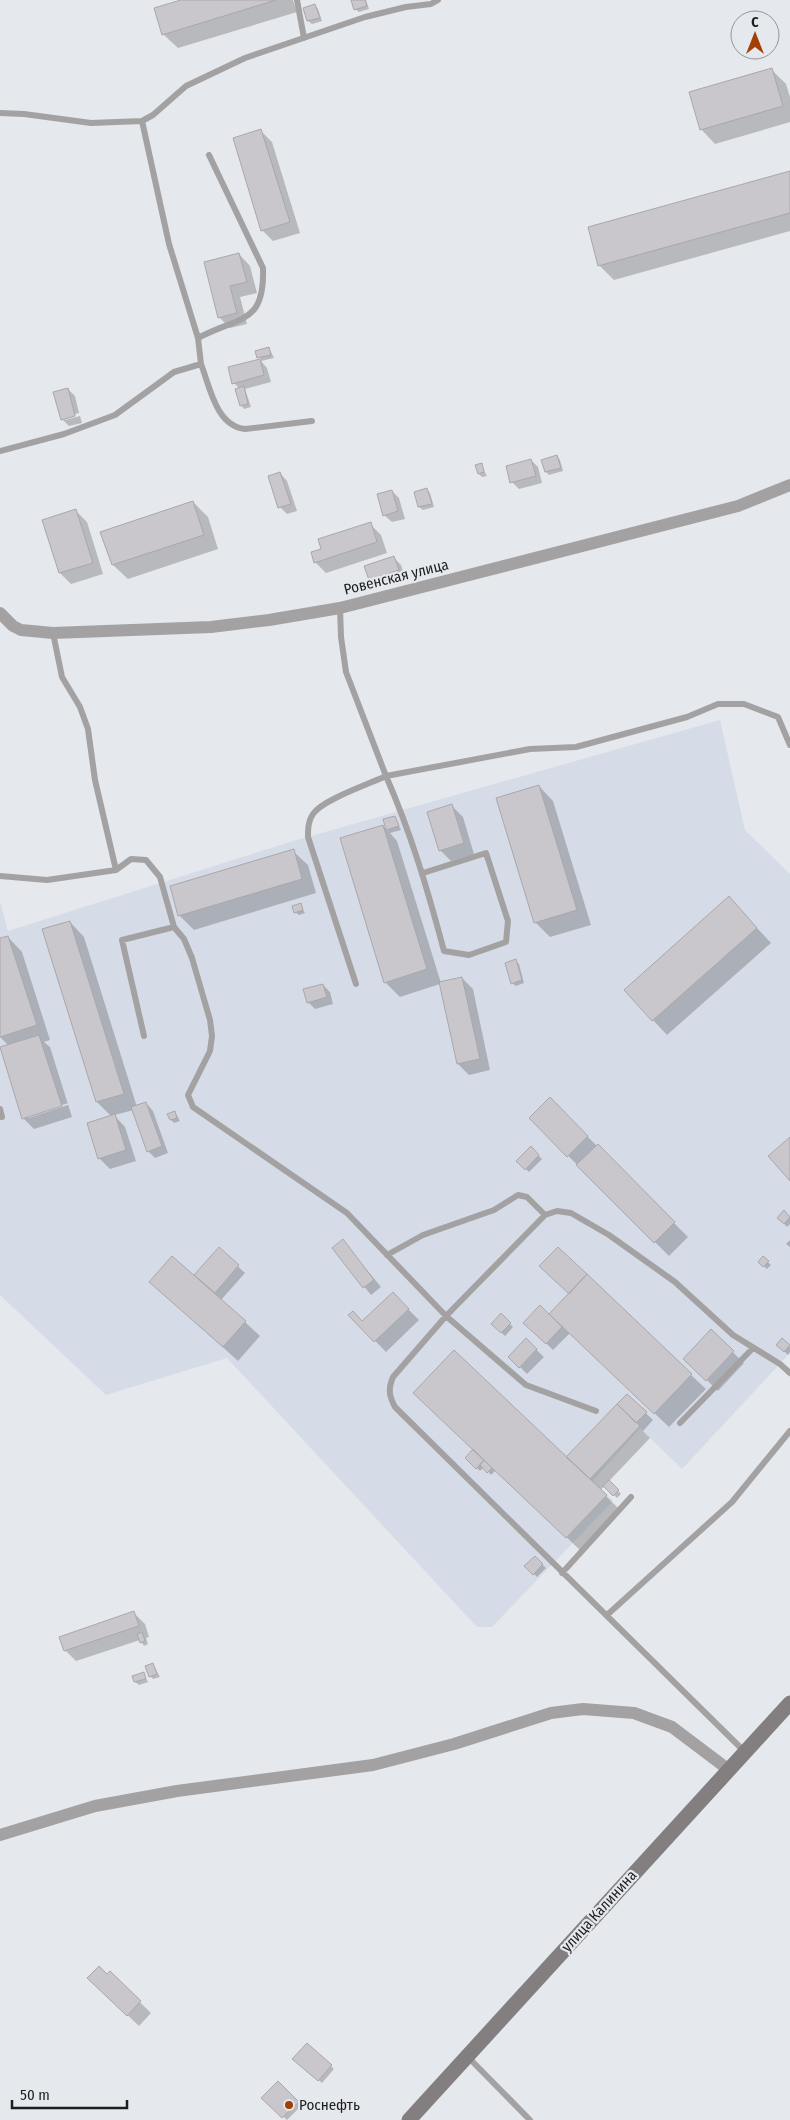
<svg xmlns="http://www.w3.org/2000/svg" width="790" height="2120" viewBox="0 0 790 2120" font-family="'Fira Sans Condensed',sans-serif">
  <rect width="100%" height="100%" fill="#e5e8ec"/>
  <path fill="#d6dce7" d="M720,720l25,110 45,44v479l-108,116 -42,-41 -47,53 20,20 -121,126h-15l-250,-269 -121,37 -106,-100v-393l8,29 282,-89z"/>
  <path fill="#0003" fill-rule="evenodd" d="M186,0h107l4,12 -119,36 -15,-14z
    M354,0h12l3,9 -10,3 -4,-3z
    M315,6l3,3 4,12 -10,3 -4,-3 -3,-12z
    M772,70l14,14 4,13v25l-75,22 -14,-15z
    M261,131l11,11 28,91 -27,8 -11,-11z
    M790,172v59l-176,49 -15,-15z
    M239,254l11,12 7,27 -17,4 7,27 -17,4 -11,-11z
    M269,348l5,10 -13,3 6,7 4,14 -26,7 6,18 -7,2 -3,-4 -1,-16 -6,-6 -4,-15 31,-8 -4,-8z
    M68,389l7,7 4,17 -14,4v3l15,-4 2,7 -13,3 -7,-7z
    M557,456l3,4 3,11 -14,4 -3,-3 -3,-12z
    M531,460l7,7 4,16 -23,6 -7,-7z
    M481,465l6,11 -5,1 -3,-3z
    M280,473l7,8 10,30 -10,3 -7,-7z
    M427,490l3,3 4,14 -11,3 -4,-3 -4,-14z
    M392,491l7,7 6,21 -13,3 -8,-7z
    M193,502l15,15 10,32 -90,30 -15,-14 -11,-33z
    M76,511l11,11 16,52 -32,10 -11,-11 -16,-52z
    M370,524l11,11 6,18 -61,20 -11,-11 7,-12z
    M393,557l8,8 4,12 -28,10 -7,-7z
    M539,786l14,15 38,124 -41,12 -15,-15z
    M452,806l11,11 11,37 -23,7 -11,-11z
    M395,817l6,13 -11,3 7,8 44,142 21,-5 11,11 17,81 -21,5 -11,-11 -18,-80 -40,13 -15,-15 -2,-156 5,5 -3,-11z
    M293,851l15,14 8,28 -122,37 -15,-15z
    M729,898l42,45 -104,92 -14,-15z
    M300,905l5,8 -6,2 -4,-3z
    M70,922l14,15 53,170 9,-4 7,8 15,42 -13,5 -7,-7 -14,-41 -20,5 11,12 11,34 -26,8 -11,-11 13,-41 -15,-15z
    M8,937l14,15 28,88 -6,2 6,5 22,70 -38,12 -11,-11 -14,-72 -9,-9v-97zM68,1103v2l-40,13v-2z
    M515,961l4,3 5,19 -8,3 -4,-3z
    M323,985l7,7 3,12 -18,5 -7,-7z
    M550,1099l138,138 -19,19 -139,-138z
    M175,1112l5,9 -6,2 -3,-3z
    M531,1148l11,11 -13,13 -11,-11z
    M784,1212l6,6v6l-3,3 -8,-9z
    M790,1240v7l-4,-3z
    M343,1241l38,46 -10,8 -38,-47z
    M219,1249l26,24 -24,27 39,36 -22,25 -87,-79 49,-1z
    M763,1258l8,7 -4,4 -7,-7z
    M393,1294l26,26 -33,32 -36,-37 13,8z
    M501,1315l12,12 -8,9 -13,-12z
    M556,1319l135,56 15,14 -37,38 -99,-94 -17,17 -28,-27z
    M711,1331l33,32 -26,28 -33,-32z
    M526,1340l18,17 -17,17 -17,-17z
    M782,1340l8,7v5l-2,3 -10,-10z
    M627,1395l26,25 -10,11 7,7 -41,43 12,13 -4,4 -12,-12 -5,4 20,20 -39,41 -85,-81 -5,5 -7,-8 -4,4 -14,-14 101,1z
    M535,1558l11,10 -9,9 -11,-11z
    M134,1613l11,11 4,13 -3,1 2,6 -4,2 -4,-6 -64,21 -11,-11z
    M153,1664l7,13 -7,2 -3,-3z
    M143,1673l5,9 -9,3 -4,-3z
    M110,1973l41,40 -12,13 -39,-37z
    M297,2062l34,4 3,3 -12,14z
    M278,2083l23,23 -14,14 -24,-22z"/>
  <path fill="#c9c7cb" stroke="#a9a7ab" d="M181,0h95l-114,35 -8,-27z
    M351,0h14l2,6 -13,4z
    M315,4l5,14 -13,3 -4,-13z
    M772,68l11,38 -83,24 -11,-38z
    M261,129l29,93 -29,9 -28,-93z
    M790,171v42l-192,53 -10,-39z
    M239,253l8,29 -17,4 7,27 -19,5 -14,-56z
    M269,347l2,8 -14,3 -2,-7z
    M260,359l4,16 -32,9 -4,-17z
    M244,386l4,18 -8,2 -5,-17z
    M68,388l7,28 -14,4 -8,-28z
    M557,455l4,13 -16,4 -4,-12z
    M531,459l5,17 -26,7 -4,-17z
    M482,463l2,9 -6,2 -3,-9z
    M280,472l11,32 -13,4 -10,-32z
    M427,488l5,16 -14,3 -4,-15z
    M392,490l6,21 -15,5 -6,-22z
    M193,501l11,34 -92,30 -12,-33z
    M76,509l17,54 -34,10 -17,-53z
    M371,522l6,20 -63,21 -3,-11 10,-3 -3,-10z
    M394,556l5,14 -30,10 -5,-14z
    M539,785l38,125 -43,13 -38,-125z
    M452,804l12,39 -25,8 -12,-39z
    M395,816l4,10 -13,4 -3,-11z
    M383,825l44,144 -43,14 -44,-145z
    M294,849l8,30 -124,37 -8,-30z
    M729,896l28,32 -105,93 -28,-31z
    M301,903l2,7 -9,3 -2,-7z
    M70,921l54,173 -28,8 -54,-173z
    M8,936l29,89 -37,12v-99z
    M516,959l6,21 -11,4 -6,-21z
    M462,977l18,82 -23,5 -18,-82z
    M323,984l4,13 -20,6 -4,-14z
    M39,1035l23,71 -40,13 -22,-72z
    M550,1097l38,39 -21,21 -38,-39z
    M146,1102l16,44 -15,6 -16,-45z
    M175,1111l2,7 -7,2 -3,-6z
    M115,1114l11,36 -28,9 -11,-36z
    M790,1137v44l-22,-25z
    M598,1144l77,78 -21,21 -78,-78z
    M531,1146l8,9 -14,15 -9,-9z
    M784,1210l6,7 -6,7 -7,-6z
    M343,1239l31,41 -11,8 -31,-40z
    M219,1247l20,18 -24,28 -21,-18z
    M558,1247l29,27 -18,20 -30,-28z
    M172,1256l74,65 -23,26 -74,-65z
    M763,1256l6,5 -6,6 -5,-5z
    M587,1274l105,100 -38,40 -105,-100z
    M393,1292l16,17 -35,33 -26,-27 5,-4 9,10z
    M540,1305l22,22 -16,17 -23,-21z
    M501,1313l10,10 -10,10 -10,-9z
    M711,1329l23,22 -28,30 -23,-22z
    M526,1338l11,11 -18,19 -11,-11z
    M782,1338l8,7 -6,7 -8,-7z
    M454,1350l153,145 -41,43 -153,-145z
    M627,1394l20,18 -11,11 -19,-19z
    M617,1404l23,22 -50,53 -24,-22z
    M473,1449l11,11 -8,9 -11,-11z
    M484,1460l8,8 -5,5 -7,-8z
    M609,1480l10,10 -6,6 -10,-10z
    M535,1556l8,8 -10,11 -9,-9z
    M134,1611l5,15 -75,25 -5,-14z
    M142,1632l3,9 -5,2 -3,-9z
    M153,1663l4,11 -8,3 -4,-11z
    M144,1672l2,7 -12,3 -2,-6z
    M99,1966l8,8 3,-3 31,30 -14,15 -40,-38z
    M307,2043l25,22 -14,16 -26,-22z
    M278,2081l21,21 -17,16 -21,-20z"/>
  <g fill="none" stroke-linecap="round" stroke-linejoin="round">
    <path stroke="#a4a1a2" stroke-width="6" d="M297,0l7,38
      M0,113l24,1 67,9 51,-2 11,-6 33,-29 59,-28 120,-41 41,-10 25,-3 7,-4
      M198,338c41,-22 67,-13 65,-70l-54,-113
      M201,364c9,23 15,62 44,65l67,-8
      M0,451l64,-17 51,-19 59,-43 27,-8 -3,-26 -29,-94 -27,-123
      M340,608l1,29 5,35 40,104 144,-27 46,-2 111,-30 31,-13h26l34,13 12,28
      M53,633l9,44 18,30 8,22 7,51 21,90
      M0,876l47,4 69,-10 15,-11 15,1 14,17 14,50 10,12 8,19 18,62 2,16 -2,15 -22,44 5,12 154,106 99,103 80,69 70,26
      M356,984l-48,-147c0,-8 0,-16 5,-23 9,-14 56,-30 73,-38 25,57 42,115 58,175l25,4 37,-13 2,-21 -22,-68 -63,20
      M144,1036l-22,-96 52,-13
      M0,1109l2,8
      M387,1255l36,-20 71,-25 24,-15 9,2 18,18
      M680,1423l73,-75
      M562,1573l69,-76
      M607,1615l125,-113 58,-71
      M744,1751l-349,-344c-6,-11 -7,-18 -2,-30l53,-61 99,-101 12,-4 14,2 38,22 66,47 58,53 47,29 10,9
      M468,2057l62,63"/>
    <path stroke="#a4a1a2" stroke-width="12" d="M0,613l13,13 8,4 32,3 158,-6 58,-7 71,-12 398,-102 52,-21
      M0,1835l95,-29 82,-15 196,-26 81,-21 97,-31 32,-4 51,4 38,14 57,43"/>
    <path stroke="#837f80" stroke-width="15" d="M409,2120l381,-417"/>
  </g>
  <circle fill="#a23f07" stroke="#e5e8ec" stroke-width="2" cx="289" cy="2105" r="5"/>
  <g text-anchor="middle" stroke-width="4.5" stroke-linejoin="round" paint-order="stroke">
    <g font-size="15" fill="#1d1e1f" stroke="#e5e8ec">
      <text transform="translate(396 577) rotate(-14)" y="5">Ровенская улица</text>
      <text transform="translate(599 1911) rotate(-48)" y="5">улица Калинина</text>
    </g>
    <g font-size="15" fill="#1d1e1f" stroke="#e5e8ec" text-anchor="start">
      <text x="299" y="2110">Роснефть</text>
    </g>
  </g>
  <g transform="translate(755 35)"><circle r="24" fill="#e5e8ec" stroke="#95979a"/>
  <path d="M0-4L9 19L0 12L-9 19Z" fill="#a23f07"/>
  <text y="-8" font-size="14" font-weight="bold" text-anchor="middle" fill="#1d1e1f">С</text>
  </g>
  <path d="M12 2100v8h115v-8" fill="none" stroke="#1d1e1f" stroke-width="2.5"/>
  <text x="20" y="2100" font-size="15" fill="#1d1e1f" stroke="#e5e8ec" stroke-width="4" paint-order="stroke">50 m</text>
</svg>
